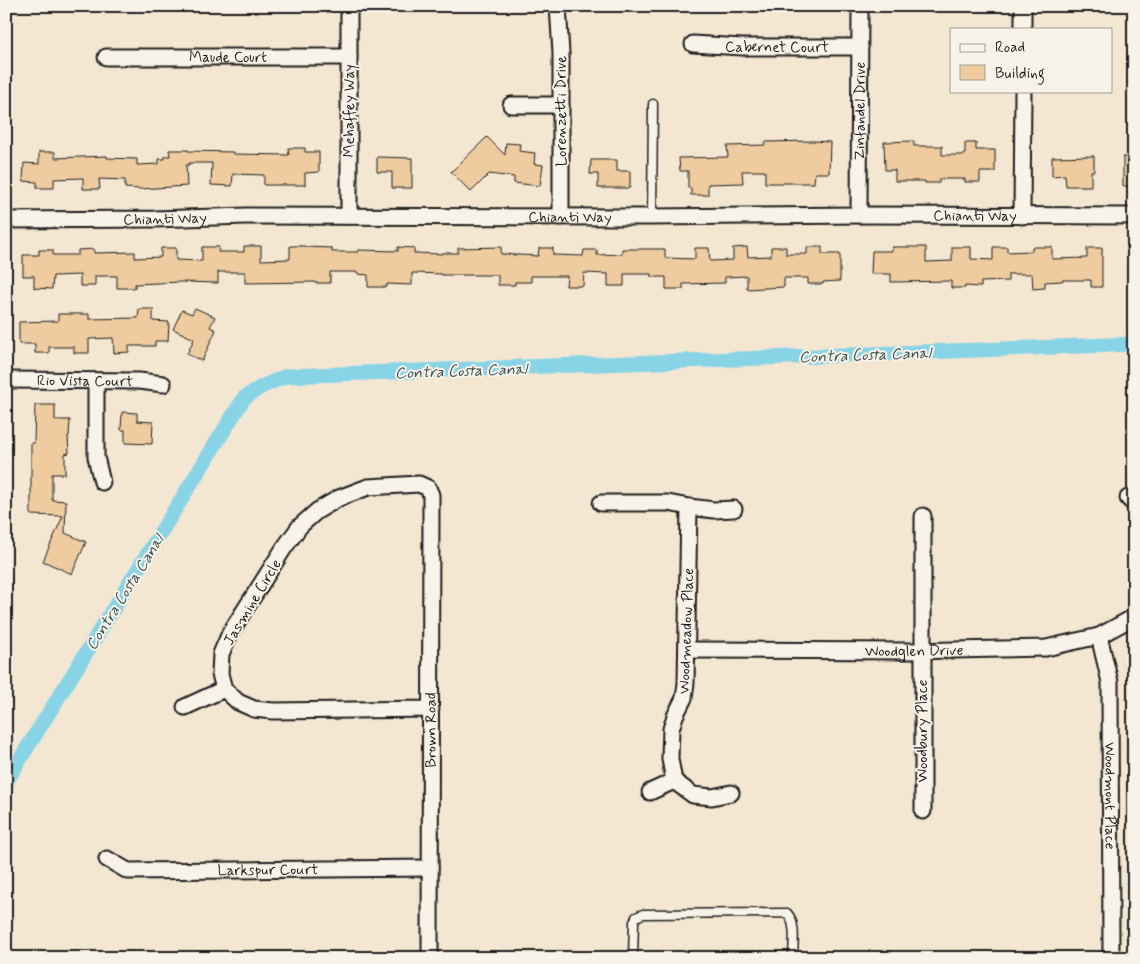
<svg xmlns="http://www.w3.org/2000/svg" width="1140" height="964" viewBox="0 0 1140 964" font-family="Mynerve,sans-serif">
  <rect width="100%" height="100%" fill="#f4e7d2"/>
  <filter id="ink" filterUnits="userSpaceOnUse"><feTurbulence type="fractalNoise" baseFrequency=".02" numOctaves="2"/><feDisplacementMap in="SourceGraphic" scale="10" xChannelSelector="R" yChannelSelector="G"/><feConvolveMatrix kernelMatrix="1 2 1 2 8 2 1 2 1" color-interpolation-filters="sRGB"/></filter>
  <g filter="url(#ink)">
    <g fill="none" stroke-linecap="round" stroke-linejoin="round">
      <path stroke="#88d4e7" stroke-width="15" d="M6,782l238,-384 17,-11 25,-11 848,-32"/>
    </g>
    <path fill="#eecc9f" stroke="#1c1c1c" d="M487,137l18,18 1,-12 14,1 -1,7 16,2 -1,11 9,1 -3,21 -26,-3v-6l-25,-3 -18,18 -20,-20z
      M813,141l17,1 -1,31h-14l-1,10h-49v-12h-23l1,12 -35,1v11h-17v-7h-3v-17h-8l-1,-13 49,-1 -1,-11 38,-1v-3z
      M914,141v5h28v9h23v-12h11v7h19v22h-15v10h-15v-3h-26v4h-14v-2h-30v-11h-10l-1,-28z
      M288,148h17v4h14v20l-14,1v12h-41v-10l-31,-1 -1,12 -21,-1 1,-22h-23v2h-3l1,21 -47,3 -15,-1v-8l-26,-1 1,10h-17v-11l-29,1v9h-17v-6l-14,-1 1,-18 15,1v-12h16v6l52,-2v2l30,1v6l22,-1v-5h6v-3h5l-1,-6h19v1l45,1v2l56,1z
      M1094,156v15h-3v15h-25l-1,-11 -13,1v-19z
      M377,157l35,1v30h-20v-16h-15z
      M1123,157h11v29h-11z
      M591,160h26v11h13v17h-32v-14h-8z
      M244,246h17v14l29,-1v-13h15v1l27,1v4h26v-2l40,1v-4l16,1v5l28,1v-1h16v-5l43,-1v7l37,2 1,-8h14v7l30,1 1,-6h13v5l25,-1v-5h43v9l30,1v-11h14l1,13 23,-1v-12l14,-1 1,10 23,-1v-9h15v7h21v-7h15v7h18v27l-17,1v2h-15v-6h-24v9l-37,2v-13l-22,1v6l-42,1v5h-17v-12h-15v-3h-27v12h-16v-12l-24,-1 -1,13h-17l1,-10h-36v6h-16v3h-17v-10h-56v-1l-30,-1v12l-25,-1v3h-19v-12l-10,-1v-2h-28v11h-15v-1l-70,1v-11h-27v11l-37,-1 -46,2v4h-18v-12h-22v10h-15v-11l-27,1 -1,13 -18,-1v-12h-11v-21h16v-5h14v5h25v-5l16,-1v4l41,-1v6l26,-1v-9h15v12l26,1v-14h17l-1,5h26z
      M892,247h34v15l26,-1v-14h19v12l22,1v-13h14v5l25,-1v-4h20v12l35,-1v-10h15v39h-11v-7h-29v1l-17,1v6l-12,1 -1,-15h-24v7l-27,1v5l-16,-1v2h-14v-7l-60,1v-8h-20l1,-23h20z
      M195,308l20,9 -5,10 6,3 -14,31 -15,-7 7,-15 -21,-10 9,-19 10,4z
      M139,309h14v12l16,1 -1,19h-13v5h-26v6l-15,1 -1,-15 -24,1v14h-15v-6h-25v6h-14v-9h-16v-22l39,-1v-7h31v5l49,-1z
      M35,405h20v15h15l-1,16h-1l1,17 -4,1v20h-13v26l14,1 -1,32 21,9 -14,32 -29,-13 20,-45 -32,-1v-72h3z
      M122,412l15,1v8l16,1 -1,22 -27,-1v-13h-4z"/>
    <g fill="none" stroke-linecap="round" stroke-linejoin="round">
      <defs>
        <path id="service" d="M652,217l1,-113
          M633,958l1,-36 2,-5 7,-3 144,-1c10,10 6,32 6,45"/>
        <g id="minor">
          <path d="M558,6l3,47v164"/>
          <path d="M1023,29v-23"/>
          <path id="s1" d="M693,44l49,3h118"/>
          <path id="s2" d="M106,57h243"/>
          <path d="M511,105h50"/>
          <path id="s3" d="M859,215l1,-209"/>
          <path d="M349,216v-210"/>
          <path d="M1022,216l1,-125"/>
          <path id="s4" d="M6,220l148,-1 92,-3 406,1 207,-2 275,1"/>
          <path id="s5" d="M6,380l133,1 24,3"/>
          <path d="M96,381v76l6,25"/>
          <path d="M1128,498l6,6"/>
          <path d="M601,503h67l21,4 25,3 20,-1"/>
          <path d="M689,507l-3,176 -2,15 -9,18 -4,13 -1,30 4,22 19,14 19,2 19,-4"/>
          <path id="s6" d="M1099,636l11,46 1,276"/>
          <path id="s7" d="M688,650l220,1 138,-3 53,-12 35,-19"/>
          <path d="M185,707l39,-18"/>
          <path d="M650,792l24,-11"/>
          <path d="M923,811v-295"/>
          <path id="s8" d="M107,859l21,12 302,-3"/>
          <path id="s9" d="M430,958l1,-463 -3,-7 -9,-4 -51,3 -29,11 -22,13 -17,15 -16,22 -54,85 -9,21 -1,20 4,15 14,13 16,7 19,2 158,-2"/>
        </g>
      </defs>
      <use href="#service" stroke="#1c1c1c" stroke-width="11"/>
      <use href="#minor" stroke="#1c1c1c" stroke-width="19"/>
      <use href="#service" stroke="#f7f3e8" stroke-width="8"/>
      <use href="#minor" stroke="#f7f3e8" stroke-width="15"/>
    </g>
  </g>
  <g text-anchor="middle" stroke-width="4" stroke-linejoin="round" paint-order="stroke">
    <g font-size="15" fill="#1c1c1c" stroke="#f7f3e8">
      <text dy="5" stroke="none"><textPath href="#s1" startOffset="84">Cabernet Court</textPath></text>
      <text dy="5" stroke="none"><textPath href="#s2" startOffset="122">Maude Court</textPath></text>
      <text transform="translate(349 111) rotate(-90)" y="5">Mehaffey Way</text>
      <text transform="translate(561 111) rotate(-90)" y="5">Lorenzetti Drive</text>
      <text dy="5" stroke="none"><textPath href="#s3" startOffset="104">Zinfandel Drive</textPath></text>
      <text dy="5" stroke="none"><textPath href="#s4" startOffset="969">Chianti Way</textPath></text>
      <text dy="5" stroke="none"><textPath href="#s4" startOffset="564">Chianti Way</textPath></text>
      <text dy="5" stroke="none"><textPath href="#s4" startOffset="159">Chianti Way</textPath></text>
      <text dy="5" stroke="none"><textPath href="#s5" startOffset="79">Rio Vista Court</textPath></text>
      <text transform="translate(252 602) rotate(-59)" y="5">Jasmine Circle</text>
      <text transform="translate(686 631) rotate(-88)" y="5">Woodmeadow Place</text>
      <text dy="5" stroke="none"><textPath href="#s7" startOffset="226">Woodglen Drive</textPath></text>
      <text dy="5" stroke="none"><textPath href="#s9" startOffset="228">Brown Road</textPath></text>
      <text transform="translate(922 731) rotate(-90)" y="5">Woodbury Place</text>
      <text dy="5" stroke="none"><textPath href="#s6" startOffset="161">Woodmont Place</textPath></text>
      <text dy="5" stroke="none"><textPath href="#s8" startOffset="164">Larkspur Court</textPath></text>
    </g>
    <g font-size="16" font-style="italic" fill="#3c5359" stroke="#f7f3e8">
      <text transform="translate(865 354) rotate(-2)" y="6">Contra Costa Canal</text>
      <text transform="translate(461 370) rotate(-2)" y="6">Contra Costa Canal</text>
      <text transform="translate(124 592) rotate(-58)" y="6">Contra Costa Canal</text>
    </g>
  </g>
  <rect width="1140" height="964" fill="none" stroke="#f7f3e8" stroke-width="25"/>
  <rect x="12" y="12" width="1115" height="939" fill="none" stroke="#1c1c1c" stroke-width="2" filter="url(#ink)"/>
  <rect x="950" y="28" width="162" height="65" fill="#f7f3e8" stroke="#9f9d96"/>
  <rect x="960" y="44" width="25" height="8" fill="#f7f3e8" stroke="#9f9d96"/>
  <text x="995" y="52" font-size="15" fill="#1c1c1c">Road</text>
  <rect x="960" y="65" width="25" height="15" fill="#eecc9f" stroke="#9f9d96"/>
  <text x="995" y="78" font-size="15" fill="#1c1c1c">Building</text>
</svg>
